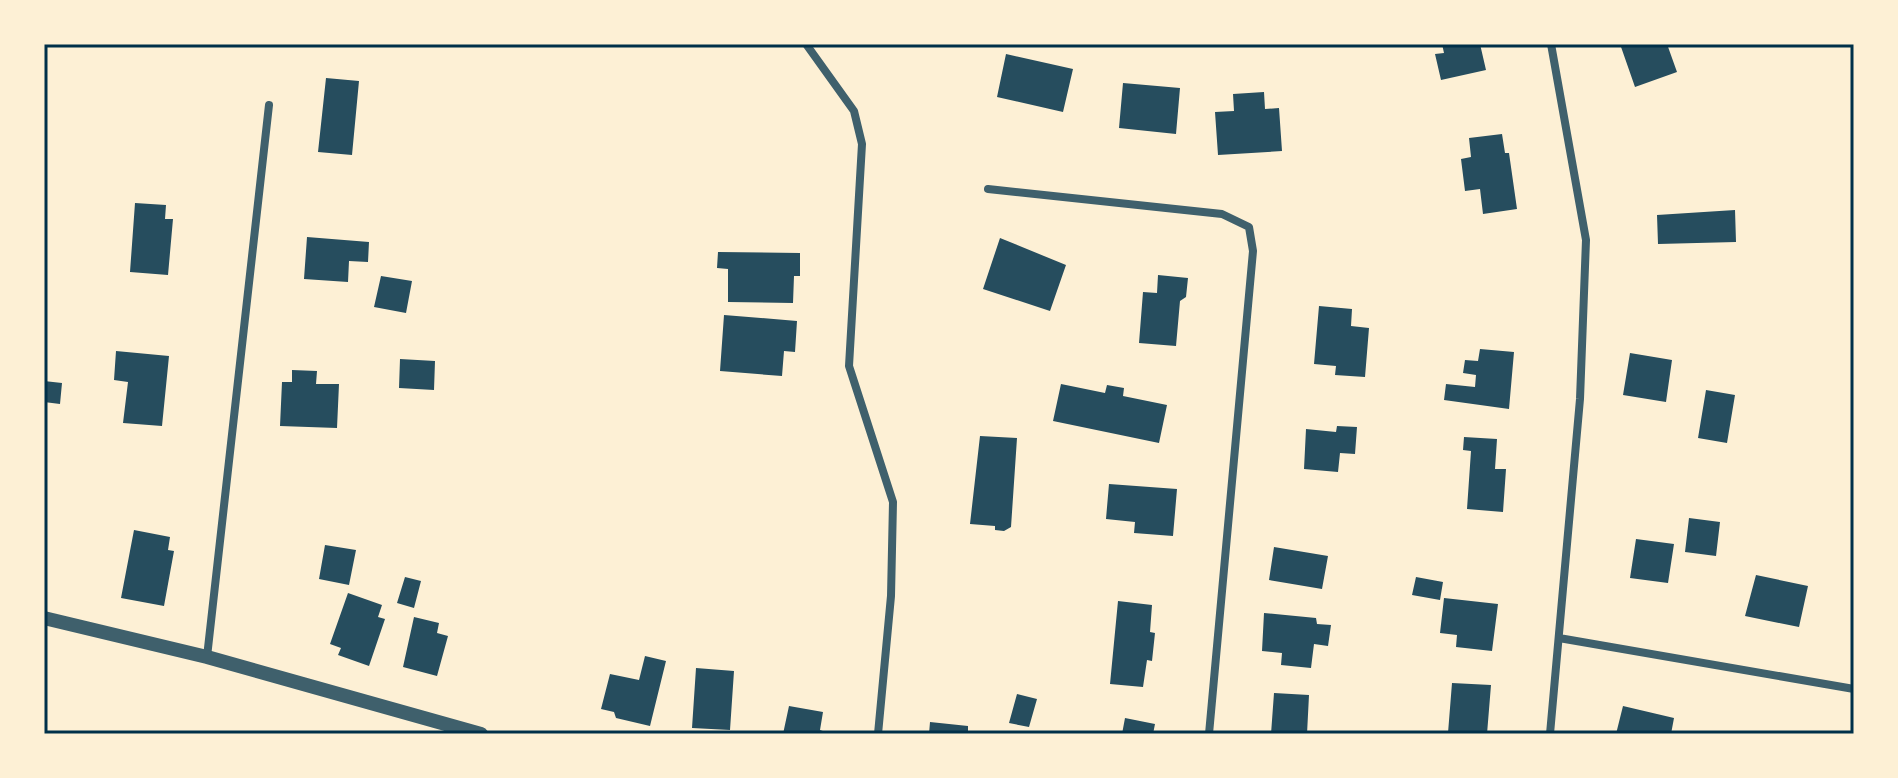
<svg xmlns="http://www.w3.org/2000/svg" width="1898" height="778" viewBox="0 0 1898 778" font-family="Inter,sans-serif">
  <rect width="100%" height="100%" fill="#fdf0d5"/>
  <path fill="#264d5e" d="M1442,44h38l6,26 -45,10 -6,-26 9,-1z
    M1620,44h47l10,28 -42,15z
    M1006,54l67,15 -10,43 -66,-15z
    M326,78l33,3 -7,74 -34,-3z
    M1123,83l57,5 -4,46 -57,-6z
    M1264,92l1,17 14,-1 3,43 -64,4 -3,-43 19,-1 -1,-17z
    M1502,134l3,19h4l8,56 -34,5 -3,-25 -15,2 -4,-32 10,-2 -2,-19z
    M135,203l31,2 -1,14h8l-5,56 -38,-3z
    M1735,210l1,32 -78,2 -1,-29z
    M307,237l62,5 -1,20 -19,-1 -1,21 -44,-3z
    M1000,238l66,27 -16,46 -67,-22z
    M718,252l82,1v23h-6l-1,27 -65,-1v-33l-11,-1z
    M1158,275l30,3 -2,19 -6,4 -4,45 -37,-3 4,-51 14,1z
    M381,276l31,5 -6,32 -32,-6z
    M1319,306l33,3 -1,17 18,2 -4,49 -30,-2 1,-9 -22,-2z
    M724,315l73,6 -2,31 -11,-1 -2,25 -62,-5z
    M1480,349l34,3 -5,57 -65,-9 2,-16 29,3 1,-12 -13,-2 2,-13 13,1z
    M116,351l53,5 -7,70 -39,-3 5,-41 -14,-2z
    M1630,353l42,7 -6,42 -43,-7z
    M400,359l35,2 -1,29 -35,-2z
    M292,370l25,1 -1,13h23l-2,44 -57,-2 2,-44h10z
    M44,381l18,2 -2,21 -16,-2z
    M1061,384l44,9 2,-8 17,3 -1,8 44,9 -8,38 -106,-22z
    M1706,390l29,5 -8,48 -29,-5z
    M1337,426l20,1 -2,27 -15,-1 -2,19 -34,-3 2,-40 30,3z
    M980,436l37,2 -6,89 -7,4 -9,-1v-4l-25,-2z
    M1464,437l33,2 -2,30h11l-3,43 -36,-3 4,-58 -8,-1z
    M1109,484l68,5 -4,47 -39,-3 1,-11 -29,-3z
    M1689,518l31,4 -4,34 -31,-4z
    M134,530l36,7 -2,13 6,1 -10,55 -43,-8z
    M1636,539l38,5 -6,39 -38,-5z
    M325,545l31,5 -7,35 -30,-6z
    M1274,547l54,9 -6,33 -53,-9z
    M1756,575l52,11 -9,41 -54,-11z
    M405,577l16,4 -7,27 -17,-5z
    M1416,577l27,5 -3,18 -28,-5z
    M348,593l34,12 -4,12 7,2 -16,47 -31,-11 3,-7 -11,-4z
    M1444,598l54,6 -6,47 -36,-4 1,-12 -17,-2z
    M1118,601l34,4 -2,27 5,1 -3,28 -5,-1 -4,27 -33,-3z
    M1264,613l52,5 1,6 14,1 -3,21 -14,-2 -3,24 -30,-3 1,-12 -20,-2z
    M414,617l25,6 -2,10 11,3 -11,40 -34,-9z
    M645,656l21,5 -16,65 -34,-8 -2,-6 -13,-3 9,-35 29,6z
    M696,668l38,3 -4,59 -38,-2z
    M1452,683l39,2 -4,49 -39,-1z
    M1274,693l35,2 -2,39h-36z
    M1017,694l20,5 -8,28 -20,-4z
    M789,706l34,6 -3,18 11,4h-48z
    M1623,706l51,12 -3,16h-55z
    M1125,718l30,6 -2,10h-31z
    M930,722l38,4v8h-39z"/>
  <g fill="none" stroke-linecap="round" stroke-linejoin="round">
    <path stroke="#3f606c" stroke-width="8" d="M806,44l48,67 8,33 -13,222 44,136 -2,94 -13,138
      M988,189l234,25 27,13 4,24 -44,483
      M1559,638l295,51
      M207,657l62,-552
      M1550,734l30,-335 6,-159 -35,-196"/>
    <path stroke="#3f606c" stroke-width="14" d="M44,618l163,39 274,77"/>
  </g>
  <rect width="1898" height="778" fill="none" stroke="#fdf0d5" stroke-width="92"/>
  <rect x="46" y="46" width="1806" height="686" fill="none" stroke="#003049" stroke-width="3"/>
</svg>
